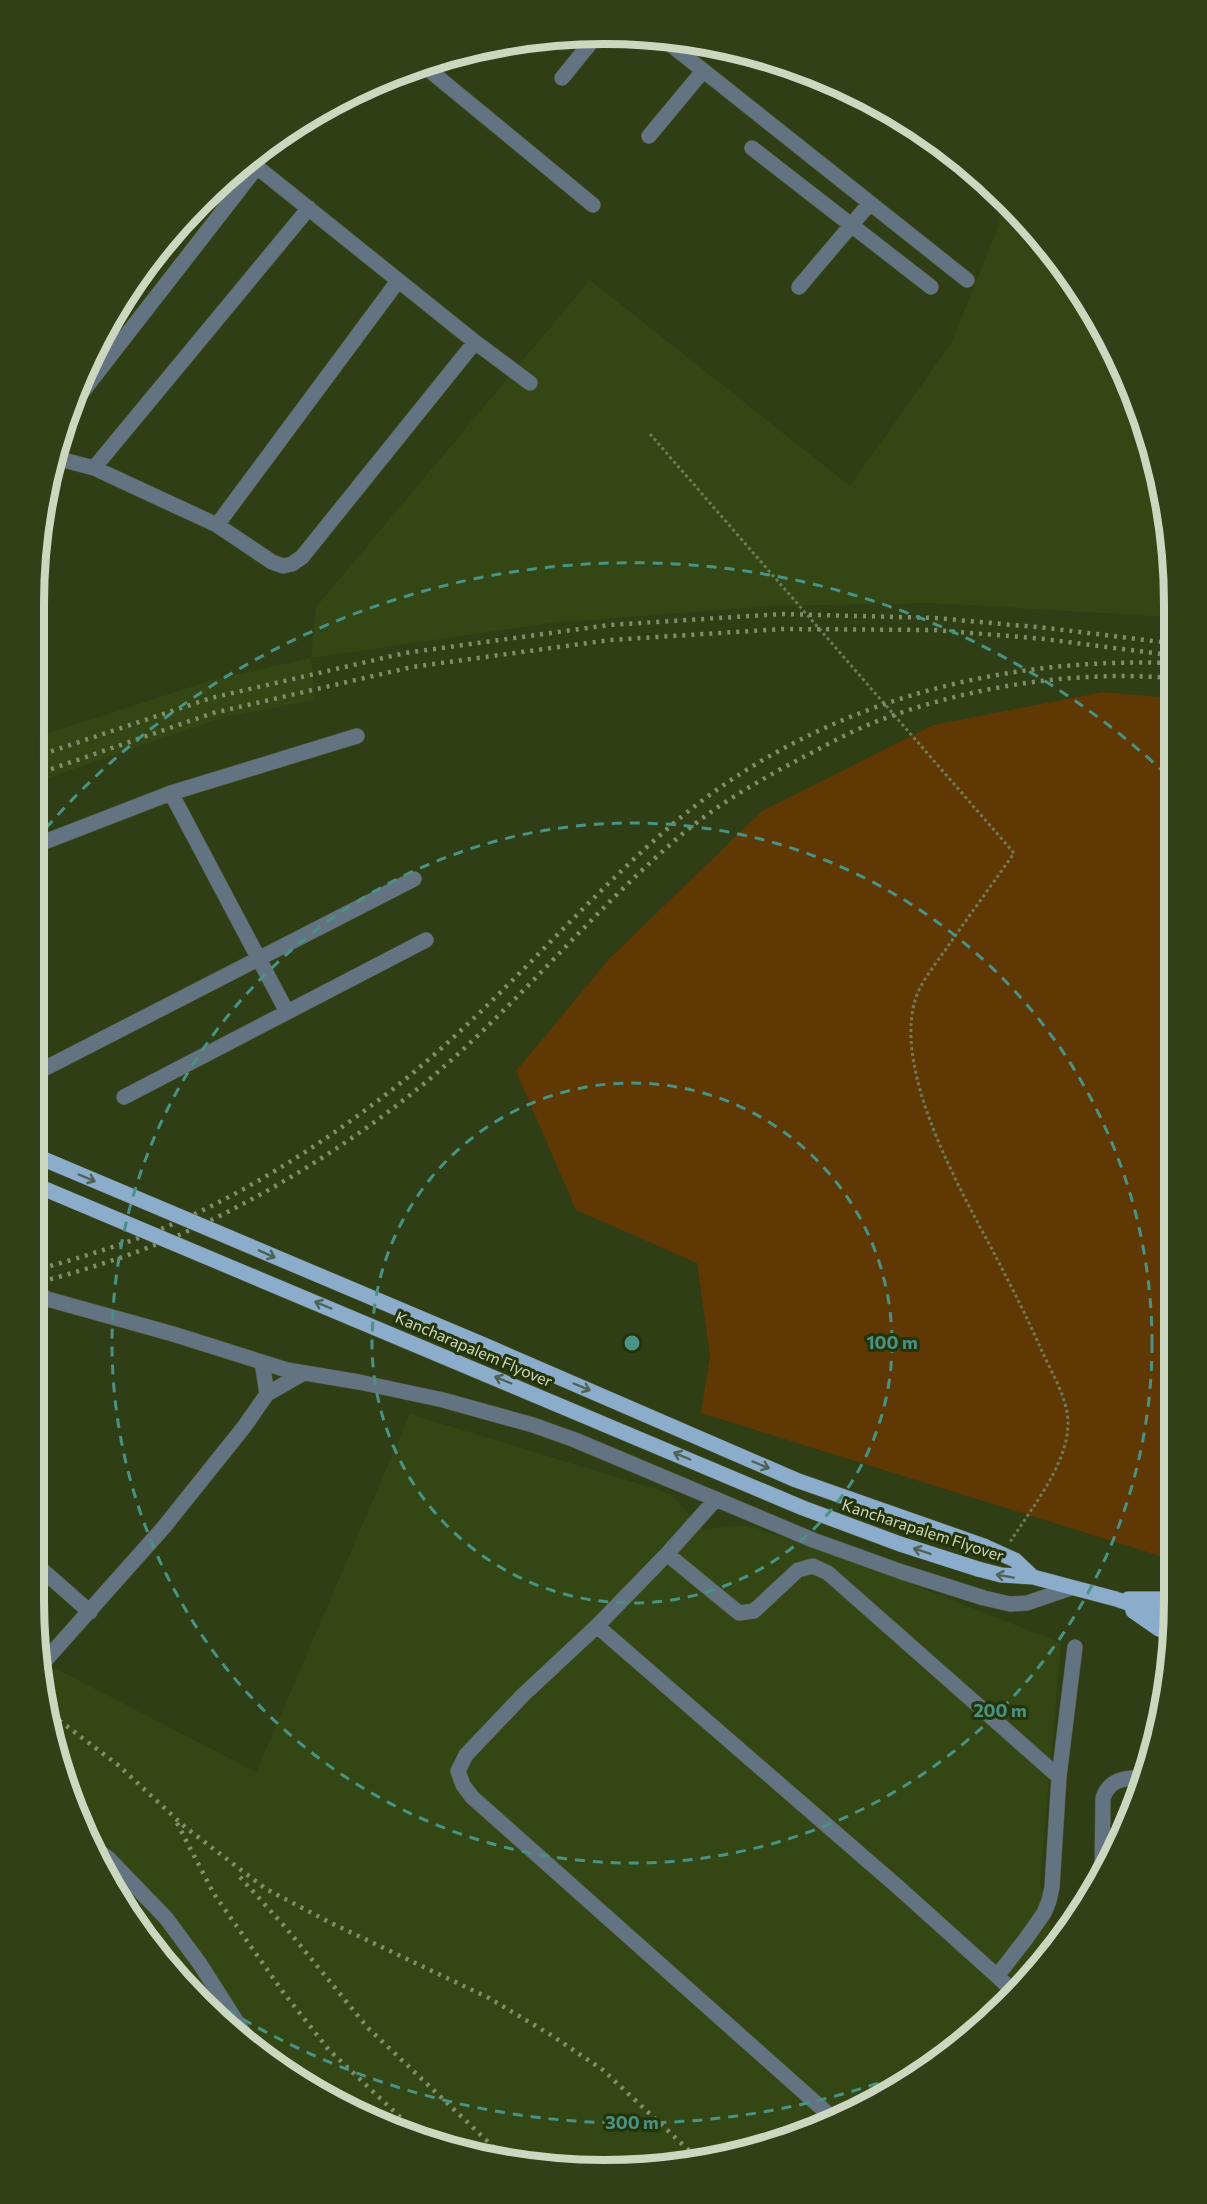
<svg xmlns="http://www.w3.org/2000/svg" width="1207" height="2204" viewBox="0 0 1207 2204" font-family="Commissioner,sans-serif">
  <rect width="100%" height="100%" fill="#2f3e14"/>
  <path fill="#344614" d="M1001,199l77,87 66,134 25,109v88l-238,-14 -160,3 -219,17 -241,35 4,42 -91,17 -190,66v-45l181,-59 96,-21 5,-51 274,-327 260,206 101,-143 47,-115z
    M410,1414l259,79 35,36 44,-4 125,44 188,74 -21,238 14,58 -74,90 -158,98 -181,43 -185,-18 -169,-77 -136,-127 -88,-164 -20,-122 213,110z"/>
  <path fill="#5f3804" d="M1103,692l67,6 3,862 -472,-147 9,-57 -13,-93 -121,-53 -60,-139 93,-112 153,-148 171,-86z"/>
  <g fill="none" stroke-linecap="round" stroke-linejoin="round">
    <defs>
      <path id="minor" d="M661,37l306,243
        M423,65l170,140
        M562,78l35,-43
        M649,136l54,-65
        M752,148l179,139
        M247,159l228,183 55,41
        M799,287l71,-84
        M76,400l181,-233
        M52,457l42,11 123,57 55,37 11,4 9,-2 10,-7 173,-215
        M94,468l215,-260
        M217,525l181,-244
        M171,793l116,219
        M34,846l137,-53 186,-57
        M34,1074l380,-195
        M124,1097l302,-157
        M33,1295l140,39 114,36 72,12 84,18 90,25 42,15 238,100 89,32 82,26 26,6 17,-1 44,-15
        M33,1312l13,-14
        M262,1362l5,32
        M716,1499l-49,55 -70,72 -74,69 -57,60 -8,16 5,14 9,12 363,323
        M667,1554l72,59 15,-2 44,-41 15,-4 15,7 231,204
        M33,1562l57,50
        M597,1626l301,261 99,89
        M43,1663l121,-136 80,-100 23,-33 35,-20
        M100,1852l9,7 57,59 34,46 47,74
        M1102,1874l1,-76c6,-19 22,-20 40,-21
        M1012,1990l-15,-14 28,-36 19,-27 5,-12 3,-14 7,-110 16,-130"/>
      <path id="major" d="M984,1546l31,14 18,17
        M978,1569l23,6 32,2 83,22 57,20
        M1128,1599h45
        M1133,1611l26,18 14,4"/>
    </defs>
    <use href="#minor" stroke="#4b5a33" stroke-width="16"/>
    <use href="#major" stroke="#4b5a33" stroke-width="16"/>
    <path stroke="#6d7b58" stroke-width="3" stroke-dasharray="3 3" stroke-linecap="butt" d="M650,434l364,419c-22,32 -46,64 -68,96 -12,17 -27,35 -32,55 -18,74 47,187 81,251 16,31 32,62 46,94 10,23 28,51 27,76 -1,40 -37,84 -58,117"/>
    <use href="#minor" stroke="#637382" stroke-width="15"/>
    <use href="#major" stroke="#8baccb" stroke-width="15"/>
    <path stroke="#818e6d" stroke-width="4.5" stroke-dasharray="3 6" stroke-linecap="butt" d="M34,757l177,-59 194,-45 204,-28 173,-11 153,4 112,10 123,15
      M34,775l179,-62 199,-46 198,-27 173,-11 152,1 109,9 126,16
      M33,1271c45,-13 91,-26 133,-44 82,-35 158,-84 227,-138 102,-80 183,-182 281,-266 138,-117 317,-166 496,-160
      M33,1284c45,-12 97,-28 139,-46 79,-34 161,-83 229,-136 102,-78 182,-183 279,-266 34,-29 73,-52 112,-73 27,-14 55,-30 83,-41 91,-35 198,-52 295,-44
      M52,1715l66,50 67,62 81,62 63,33 160,76 62,37 52,35 93,87
      M177,1823l37,71 69,98 46,58 89,84
      M240,1877l46,51 82,100 135,128"/>
    <defs>
      <path id="major-bridge" d="M34,1155l450,190 312,135 188,66
        M33,1184l770,324 97,36 78,25"/>
    </defs>
    <use href="#major-bridge" stroke="#4b5a33" stroke-width="16" stroke-linecap="butt"/>
    <use href="#major-bridge" stroke="#8baccb" stroke-width="15"/>
  </g>
  <defs><path id="oneway-shaft" d="M-6 0H5M1.5-3L5.5 0L1.5 3" fill="none" stroke-width="1.6" stroke-linecap="round" stroke-linejoin="round" transform="scale(1.5)"/></defs>
  <g stroke="#4e6356">
    <use href="#oneway-shaft" transform="translate(87 1178) rotate(23)"/>
    <use href="#oneway-shaft" transform="translate(267 1254) rotate(24)"/>
    <use href="#oneway-shaft" transform="translate(323 1305) rotate(-157)"/>
    <use href="#oneway-shaft" transform="translate(503 1380) rotate(-157)"/>
    <use href="#oneway-shaft" transform="translate(582 1387) rotate(23)"/>
    <use href="#oneway-shaft" transform="translate(682 1456) rotate(-157)"/>
    <use href="#oneway-shaft" transform="translate(761 1465) rotate(23)"/>
    <use href="#oneway-shaft" transform="translate(922 1551) rotate(-162)"/>
    <use href="#oneway-shaft" transform="translate(1005 1576) rotate(-170)"/>
  </g>
  <g fill="none" stroke="#489386" stroke-width="3" stroke-dasharray="10 8">
    <circle cx="632" cy="1343" r="260"/>
    <circle cx="632" cy="1343" r="520"/>
    <path d="M912 2071A780 780 0 0 1 196 1990M34 842A780 780 0 0 1 1169 777"/>
  </g>
  <g text-anchor="middle" stroke-width="6" stroke-linejoin="round" paint-order="stroke">
    <g font-size="16" fill="#ccd7bf" stroke="#253308">
      <text transform="translate(474 1349) rotate(23)" y="6">Kancharapalem Flyover</text>
      <text transform="translate(923 1530) rotate(18)" y="6">Kancharapalem Flyover</text>
    </g>
  </g>
  <path d="M0 0H1207V2204H0ZM604 44H604A560 560 0 0 1 1164 604V1600A560 560 0 0 1 604 2160H604A560 560 0 0 1 44 1600V604A560 560 0 0 1 604 44Z" fill="#324017" fill-rule="evenodd"/>
  <path fill="none" stroke="#ccd7bf" stroke-width="8" d="M604 44H604A560 560 0 0 1 1164 604V1600A560 560 0 0 1 604 2160H604A560 560 0 0 1 44 1600V604A560 560 0 0 1 604 44Z"/>
  <circle cx="632" cy="1343" r="9" fill="#489386" stroke="#253308" stroke-width="3"/>
  <g font-size="18" text-anchor="middle" font-weight="bold" fill="#489386" stroke="#253308" stroke-width="6" stroke-linejoin="round" paint-order="stroke">
    <text x="892" y="1349">100 m</text>
    <text x="1000" y="1717">200 m</text>
    <text x="632" y="2129">300 m</text>
  </g>
</svg>
